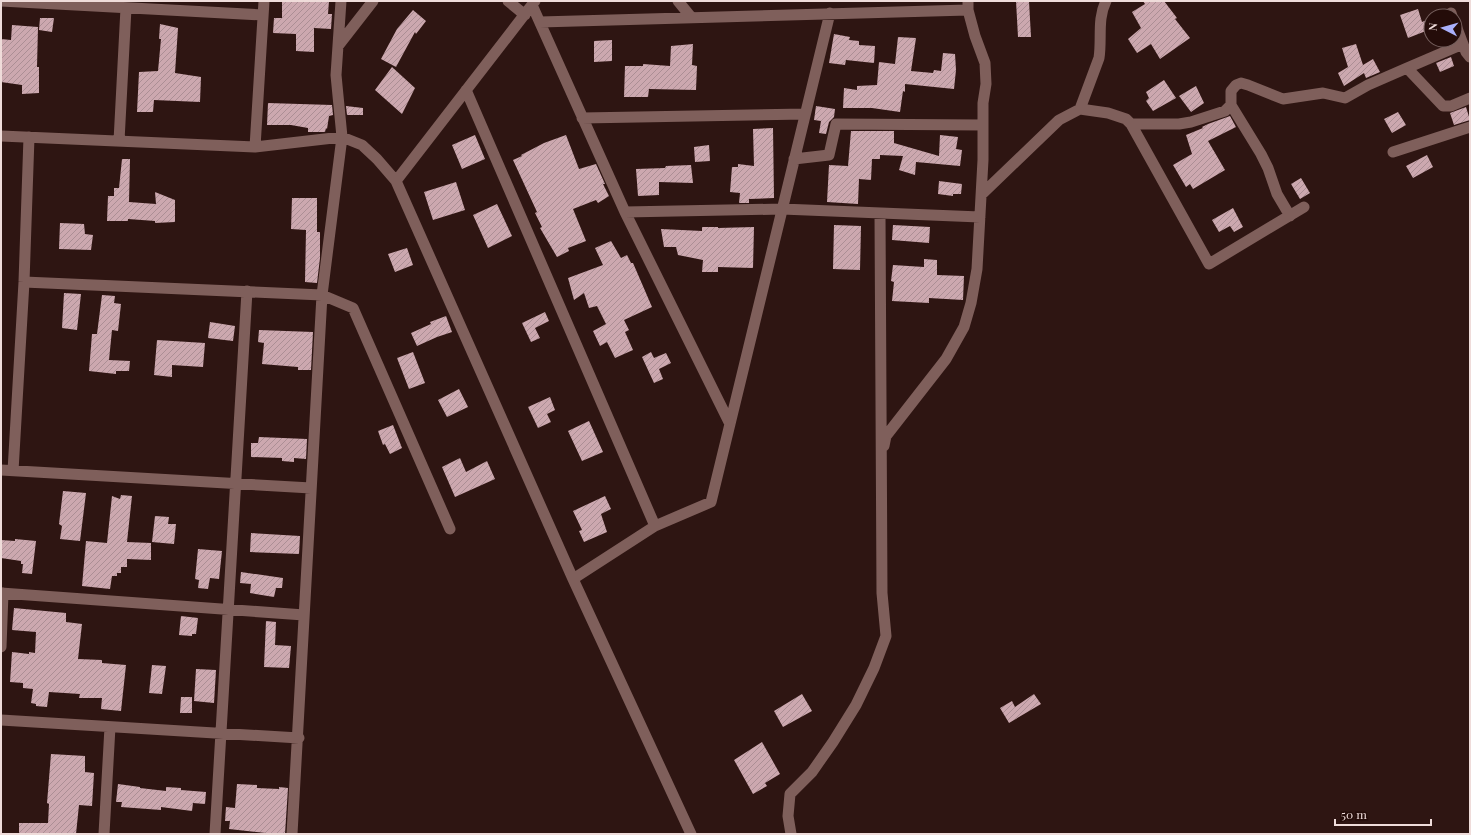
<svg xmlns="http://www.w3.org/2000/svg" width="1471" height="835" viewBox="0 0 1471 835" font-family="'Playfair Display',serif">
  <defs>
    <pattern id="building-hatch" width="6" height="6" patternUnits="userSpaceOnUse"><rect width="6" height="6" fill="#cca8af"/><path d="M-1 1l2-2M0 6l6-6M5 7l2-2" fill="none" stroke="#ab8e94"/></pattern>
  </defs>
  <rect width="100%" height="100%" fill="#2e1512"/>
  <path fill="url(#building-hatch)" d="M282,1h47l-1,13h4l-1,15 -17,-1v24l-18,-1v-17l-23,-1 1,-15h8z
    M1016,1h13l2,36h-13z
    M1143,1h21l13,17 -2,1 15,19 -30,21 -9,-15 -14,9 -9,-14 13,-11 -9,-16 13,-8z
    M1418,9l4,13 7,-3 2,10 -23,9 -8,-23z
    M413,10l13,11 -10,13 -1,-2 -19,35 -15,-8 16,-30z
    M40,18h14l-2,14 -13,-2z
    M160,24l18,4 -3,45 26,4 -1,25 -46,-2 -1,12h-16l2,-40 19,-1 3,-32h-2z
    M12,25l26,2 -1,40h2v26l-17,1v-9l-21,-3v-43l10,1z
    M834,34l16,3 -1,3 10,1v4l16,1 -1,17 -28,-3 -1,5 -16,-2z
    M898,37l18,1 -5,33 22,2 1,-3 7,1 2,-18 12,1 1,16 -2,19 -49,-5v8l-2,-1 -3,21 -28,-4h-29l1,-20 13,2v-4l20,-1 2,-23 16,2z
    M612,40v21l-18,1v-21z
    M693,44l-1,21 5,1 -1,24 -47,-1 -1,8h-24l1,-31h18v-2l27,2 1,-20z
    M1356,44l7,21 10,-6 7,13 -14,6 -2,-5 -20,13 -6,-13 10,-6 -6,-19z
    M1451,57l3,9 -14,6 -4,-9z
    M392,67l23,21 -13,26 -27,-24z
    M1164,80l12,18 -23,13 -7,-10 3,-3 -3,-6z
    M1196,86l8,17 -13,9 -12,-16z
    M268,103l64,2 1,10 -4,1 -2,13 -1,-1 -1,4h-17v-4l-17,-3h-24z
    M346,106l17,2v7h-16z
    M816,106l19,3 -1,8 -5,5 -3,12 -7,-1 2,-12 -7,-1z
    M1466,107l4,13 -16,5 -4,-12z
    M1398,112l8,13 -14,8 -8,-14z
    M1230,116l6,11 -28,14 17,29 -32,19 -3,-5 -4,3 -13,-22 19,-11 -6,-19 17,-7 -1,-1 6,-3z
    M773,128l1,70 -25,1v4h-10l1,-10 -10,-1 2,-25h6v-3l16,2 -1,-37z
    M851,131h43v12l45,13 1,-21 18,2 -2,12 6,1 -2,16 -44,-4 -1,13 -16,-5 4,-14 -23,-1v4h-8l-1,21 -12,-1 -1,25 -31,-2 2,-37 19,1z
    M475,135l10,24 -23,10 -10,-24z
    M566,135l13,34 17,-5 9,20h-2l6,12 -11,7 -2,-3 -23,9 13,32 -18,7 1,3 -12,6 -17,-29 2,-1 -7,-14 2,-1 -24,-52 9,-4 -1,-1 23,-12z
    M709,145l1,16 -15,1 -1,-15z
    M1427,155l6,12 -20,11 -7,-12z
    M122,159h8l-1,43 27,2 -1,-12 20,8v22l-20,1v-2l-27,-2v2h-21l1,-25h6v-8h5z
    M691,165l2,18 -34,-1v13l-21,1 -2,-27 29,-1 1,-2z
    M1301,178l9,15 -10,6 -9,-15z
    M939,181l23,3 -1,10h-8v2l-15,-2z
    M456,182l9,28 -32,10 -9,-28z
    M292,198h25v34h3v26l-3,25 -12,-1 1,-52 -15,-1z
    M497,204l15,32 -24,12 -15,-33z
    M1233,208l10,19 -9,5 -4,-6 -11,6 -7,-12z
    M60,223l24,1 1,10 8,1 -2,15 -32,-1z
    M834,225l27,1 -1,44 -27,-1z
    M893,225l37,2 -1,16 -37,-3z
    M702,227h16v1l36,-1 -1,41 -35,-1v5h-16l1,-12 -25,-5 -2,-8h-12l-3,-18 41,2z
    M611,241l10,17 6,-3 4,8h2l19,44 -28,13 5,10 -4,2 8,18 -18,8 -8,-16 -7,4 -7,-15 13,-7 -9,-18 -8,2 -5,-15 -10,7 -6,-22 35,-13 -8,-17z
    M407,248l6,17 -18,7 -7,-18z
    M924,259l13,1v15l27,1 -1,24 -34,-2v5l-37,-2 2,-19 -3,-1 2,-16 31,2z
    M64,293l17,1 -4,36 -15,-2z
    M102,295l13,1 -1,7 7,1 -3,27 -6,-1 -3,30 21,1 -1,10h-13v3l-27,-3 3,-37h5z
    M545,312l4,9 -14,7 5,10 -9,4 -9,-19z
    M446,316l6,16 -15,5 -20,9 -6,-13 20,-9 -1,-2z
    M210,322l25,4 -2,15 -25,-3z
    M259,330l54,2 -2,38h-13v-3l-36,-3 2,-21 -6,-1z
    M157,340l48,3 -2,24 -31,-2v12l-18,-2z
    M413,352l12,31 -16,6 -12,-31z
    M651,352l3,6 12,-5 5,10 -12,6 4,10 -9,4 -12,-26z
    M459,389l9,18 -21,10 -9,-17z
    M550,397l5,13 -8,4 4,8 -13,6 -10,-21z
    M589,421l14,31 -21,9 -14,-30z
    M393,425l9,23 -12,6 -5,-10 -2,1 -5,-14z
    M259,437l48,2 -1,20 -12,-1v4l-12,-1v-3l-31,-1v-14h7z
    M460,458l6,14 21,-11 8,18 -40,18 -13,-30z
    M63,491l23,2 -6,48 -20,-2 2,-13 -3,-2z
    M121,495l11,1 -5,46 24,1v17l-24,-1v8h-6v6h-4v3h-5l-2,13 -28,-3 4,-45 21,2 5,-47 8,3z
    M605,496l6,13 -10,5 6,18 -23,10 -5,-11 3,-1 -9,-19z
    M155,516l14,1 -1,7h8l-2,20 -22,-2z
    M251,533l49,3 -1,18 -49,-2z
    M15,539l21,2 -4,33 -10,-1 1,-9h-2v-3l-20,-3v-18l14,1z
    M198,549l24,2 -3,28 -9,-1 -2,11 -10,-1 1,-8 -4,-1z
    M241,572l42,6 -1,10h-6l-2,9 -24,-4 1,-9 -11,-1z
    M14,608l52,5v9l16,2 -4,35 24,1v3l24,2 -5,46 -20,-2 1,-11h-23l1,-4 -31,-2 -2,15 -11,-1v-2l-5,-1 2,-14 -10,-1v-5l-13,-1 2,-30 17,2v-2l6,1 1,-21 -24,-2z
    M181,616l17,2 -2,16h-4v2l-13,-1z
    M266,621l10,1 -1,23 16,1 -2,22 -25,-1z
    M152,665l14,1 -4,28 -13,-1z
    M196,669l20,1 -2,33 -20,-2z
    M802,694l10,17 -29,16 -9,-16z
    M1034,694l7,10 -32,19 -9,-15 12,-7 3,6z
    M181,697h11v16h-12z
    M762,742l18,32 -15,9 2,3 -14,8 -19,-34z
    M51,754l34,2v16l9,1 -2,33 -13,-1 -3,29h-57v-11h29l1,-19 -2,-1z
    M118,784l22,3v1l26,3v-4l15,1v2l25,2 -1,12 -12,-1 -1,8 -31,-4v3l-40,-3 1,-5h-6z
    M237,784l20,1v3l22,1v-2l9,1 -3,46h-19v-1l-37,-4 1,-8h-5l1,-14 9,1z"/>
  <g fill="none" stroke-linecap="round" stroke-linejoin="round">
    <path stroke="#7f5f5b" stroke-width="11" d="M1,1l262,14
      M508,1l17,14
      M678,1l13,16
      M532,5l93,207 105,212
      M1451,13l1,3
      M540,22l428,-12
      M1455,23l11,29 4,5
      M338,46l35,-45
      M1407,68l56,-24
      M466,90l189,436
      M1231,105v-14l5,-6 5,-2 7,2 35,14 40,-6 22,5 23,-13 39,-17 36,38h8l19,-8
      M1080,109l19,-51c3,-19 -2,-39 7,-57
      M582,118l223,-4
      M1131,124h48l12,-2 34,-11 6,-6 30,49 7,14 9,26 13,22
      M1,136l254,11 87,-10 20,8 15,14 19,22 177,398 118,255
      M119,141l7,-133
      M255,147l9,-146
      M1393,152l77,-25
      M794,159l35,-4 7,-31 147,1
      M396,181l139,-180
      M981,195l78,-75 21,-11 28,4 18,6 5,5 78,140 95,-57
      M625,212l157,-3 198,8
      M24,282l298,13 31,13 97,221
      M884,446l2,-10 60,-77 18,-32 7,-24 6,-34 6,-109v-57l3,-19 -1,-21 -10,-27 -7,-26v-9
      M1,470l310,18
      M13,471l11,-189 5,-145
      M573,579l82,-53 56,-24 119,-489
      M1,593l303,22
      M1,647l2,-54
      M1,720l298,18
      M104,834l6,-107
      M215,834l32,-543
      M292,834l30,-539 20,-158 -6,-62 5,-74
      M791,834l-3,-18 2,-22 22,-22 21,-30 23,-37 18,-37 12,-32 -4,-43 -2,-380"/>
  </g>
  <rect width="1471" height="835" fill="none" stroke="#efdcda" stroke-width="4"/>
  <g transform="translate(1443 28) rotate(276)"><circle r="19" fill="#240c09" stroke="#755f5d"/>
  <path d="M0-3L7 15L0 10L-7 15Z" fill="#aab0fb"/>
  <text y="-6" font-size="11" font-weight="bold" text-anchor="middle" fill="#efdcda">N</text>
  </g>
  <path d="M1335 819v6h96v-6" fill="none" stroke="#efdcda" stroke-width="2"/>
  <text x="1341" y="819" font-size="12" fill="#efdcda" stroke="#240c09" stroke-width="3" paint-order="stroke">50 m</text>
</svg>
